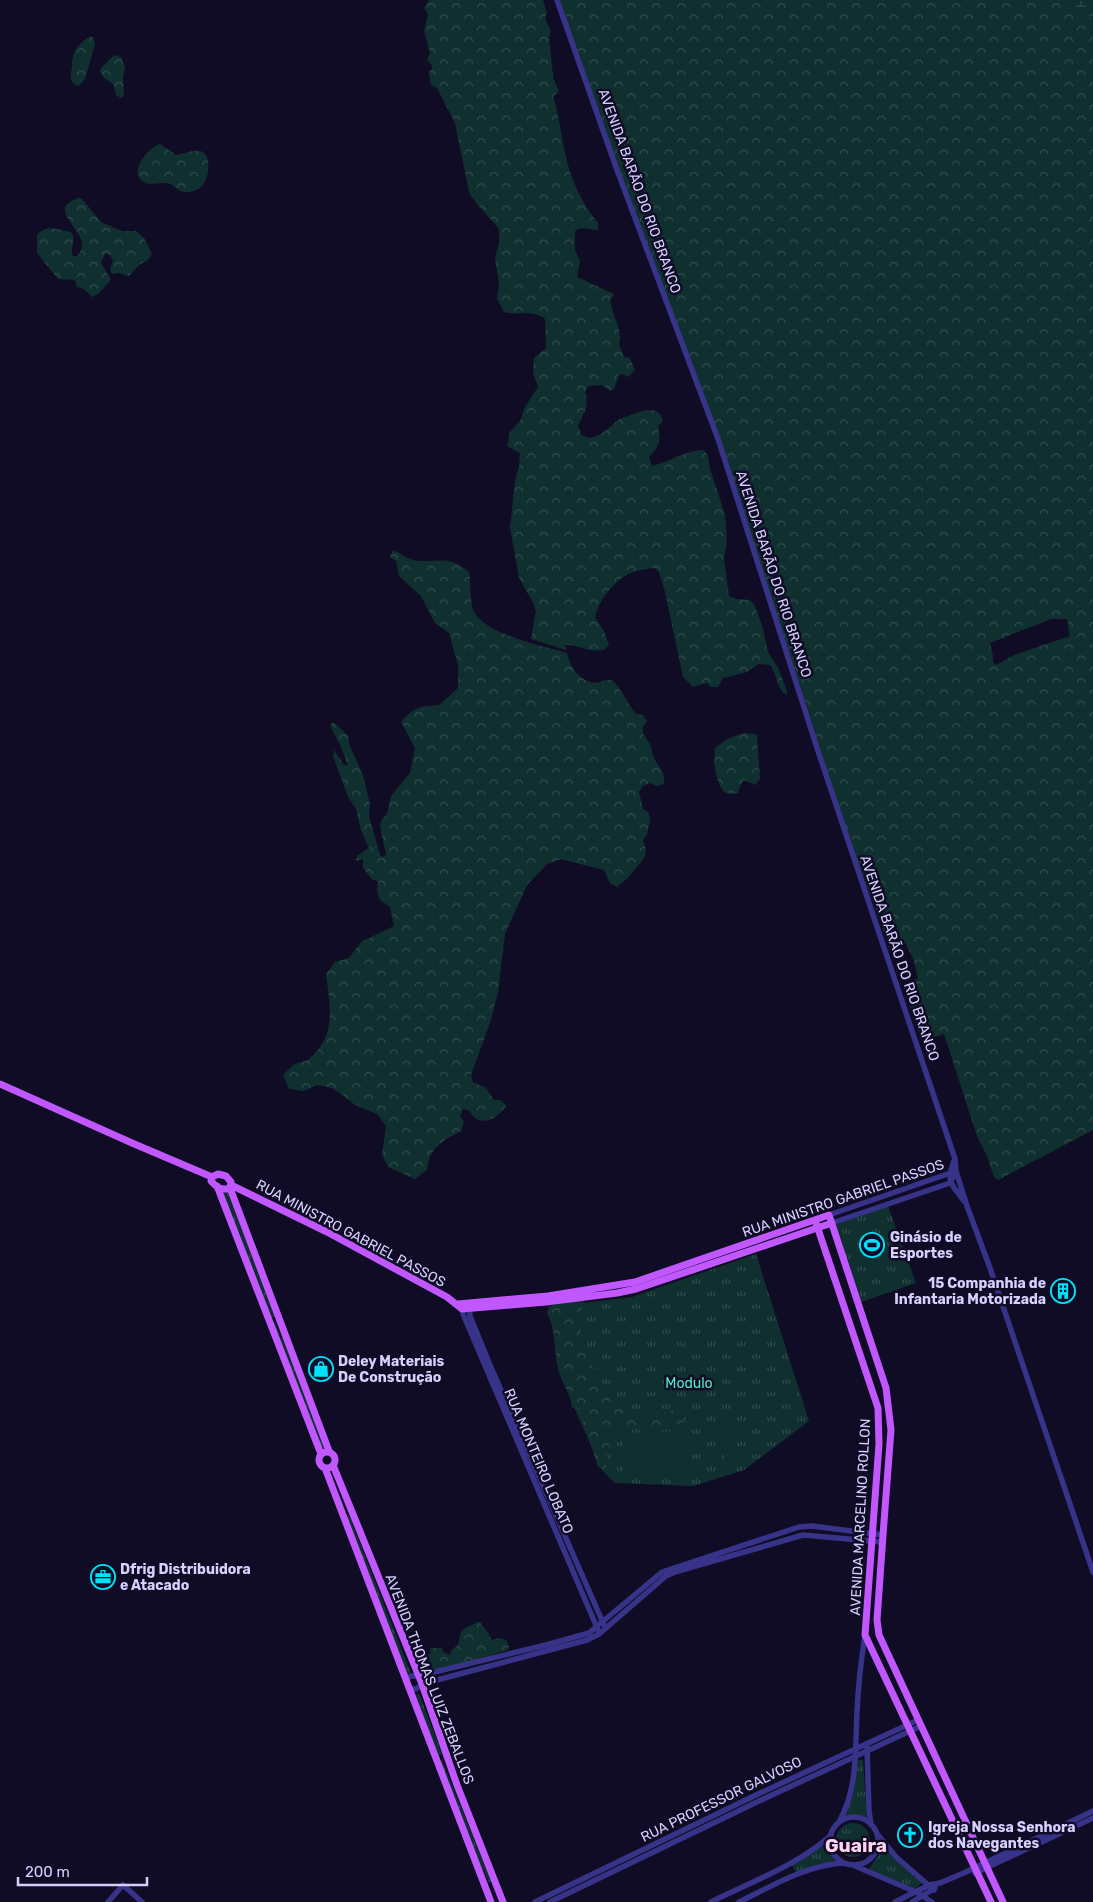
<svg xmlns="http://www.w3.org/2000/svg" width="1093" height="1902" viewBox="0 0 1093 1902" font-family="Rubik,sans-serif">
  <defs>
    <pattern id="grass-tufts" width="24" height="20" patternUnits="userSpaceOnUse" patternTransform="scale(1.25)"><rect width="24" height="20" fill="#0f302f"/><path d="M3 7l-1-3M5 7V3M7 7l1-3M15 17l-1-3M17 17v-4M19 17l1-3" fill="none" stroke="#314d4e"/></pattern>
    <pattern id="forest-crowns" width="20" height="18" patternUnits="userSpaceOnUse" patternTransform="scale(1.25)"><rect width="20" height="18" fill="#0f302f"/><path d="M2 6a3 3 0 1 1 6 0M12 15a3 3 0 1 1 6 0" fill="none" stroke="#314d4e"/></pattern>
    <pattern id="wetland-marsh" width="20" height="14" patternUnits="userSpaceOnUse" patternTransform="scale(1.25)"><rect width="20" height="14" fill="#0f302f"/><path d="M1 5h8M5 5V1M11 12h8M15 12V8" fill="none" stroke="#314d4e"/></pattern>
  </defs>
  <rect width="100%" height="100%" fill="#100c25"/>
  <path fill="url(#grass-tufts)" d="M222,1190l5,1 48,126 -4,1z
    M888,1206l28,77 -58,20 -23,-78z
    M756,1254l53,167 -65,49 -50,16 -79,-3 -13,-13 -35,-79 -16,-84 81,-10z
    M273,1322h2l6,16h2l42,110 -3,1z
    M349,1515l62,158 -4,2 -60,-159z
    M419,1693l23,61 -4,2 -22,-61z
    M442,1760l49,121 -2,2 -5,-13 -3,-1 -41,-108z
    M856,1760h7l4,59 -11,-2 -11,1 9,-27z
    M836 1840a17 17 0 1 1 34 0a17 17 0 1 1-34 0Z
    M827,1843l9,17 -40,13 -4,-8z
    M883,1848l39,35 -9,7 -44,-21z"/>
  <path fill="url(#forest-crowns)" fill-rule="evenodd" d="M429,0h114l4,13 -2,5 6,13 -2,6 4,40 6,15 -6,4c6,19 8,38 12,57 5,25 17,51 33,70v7l-18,-2 -5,3v19l5,11 -3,16 37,17 -1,3 -3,2c1,14 14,33 9,45l5,13 6,1 5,12 -5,5 1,2 -11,-3 -1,1 -5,14 -3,2 -9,-6 -14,1 -3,7 2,3 -1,6 1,4 -9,20 3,8c13,12 28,-8 39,-15 4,-2 7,-2 11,-4 11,-4 28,-11 32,6l-5,5c3,17 2,18 -9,31l3,9c17,-4 37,-17 52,-16l4,6 2,13 15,45 2,27 -3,17 5,38 7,3 14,1 4,4 8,21 6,27 10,16 9,23v4c-10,-4 -10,-22 -17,-30l-11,-1 -12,8 -24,6 -5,9h-7l-4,-4 -14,4 -10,-10 -18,-85 -6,-20 -4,-4c-8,1 -17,2 -24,5 -16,6 -33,28 -36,45l9,13 5,14 -5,5c-15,3 -26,-6 -39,-5l1,5 -35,-11 5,-28 -3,-9 -14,-24 -9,-50 5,-47 4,-14 1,-14 -13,-7 3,-14 10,-11 5,-14 13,-20 -5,-14 1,-15 12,-10 -1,-29c-13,-10 -25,-3 -41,-7l-7,-13 2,-15 -4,-26 4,-14v-15l-22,-25 -8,-12 -14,-69 -18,-35 -6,-3 -2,-13 3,-3v-4l-5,-5 3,-7 -6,-22 4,-17 -4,-6z
    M558,0h509l6,8 20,10v1112l-95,50 -4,-3 -7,-21 -10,-20 -33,-102 -22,7 -18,-52 3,-5 11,-6 -5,-20 -8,-15 -15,7 -39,-106 -132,-407 -101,-268zM1051,619h16l3,17 -56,19 -18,10 -3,-2v-7l-3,-13z
    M89,37h4l2,7 -10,35 -6,7c-11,-3 -8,-11 -7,-19 1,-6 0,-11 3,-16 3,-5 9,-11 14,-14z
    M114,55l7,2 4,10 -2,11 1,18 -3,2 -5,-3 -3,-11 -9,-6 -4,-6 1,-4z
    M160,144l16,11c11,-1 29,-12 32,6 2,16 -5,33 -24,31 -7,-1 -10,-8 -17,-9 -9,-1 -18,4 -26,-3 -11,-10 8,-33 19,-36z
    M79,198l3,1 19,23 21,9h14l8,7 8,16 -4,6 -9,5 -10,11 -10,-3 -7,1 -2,-4 3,-10 -4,-6h-4l-4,9 9,15v3l-12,13 -6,3 -8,-8 -7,-2 -2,-7 -17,-1 -21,-26v-18c10,-12 21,-5 34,-3 6,8 -2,15 2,24h4c22,-22 -38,-46 2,-58z
    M393,550c9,4 16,10 26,11 23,1 30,-6 50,11 2,10 1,29 4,38 10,24 70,36 94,43 3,15 16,33 33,29 5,-1 6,-3 12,-2 9,8 15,23 24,34l7,1 4,6 -4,6v7l7,10 4,14 10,17v9l-7,2 -7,-3 -7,3 -4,6 4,17 6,4 1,7 -3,15 -4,5c6,16 1,18 -8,29 -6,8 -10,12 -18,18l-7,-4 -6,-13 -43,-11 -14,5 -20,21 -22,49 -7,58 -7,28 -20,55 2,7 13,6 8,12h7l5,6c-8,13 -28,23 -36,5l-7,-2 -3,7 4,6 -3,9c-18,10 -32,16 -34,39l-12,9 -27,-12 -6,-12 4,-29 -9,-12 -22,-9 -11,-9 -12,-8 -15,-3 -13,6 -15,-2 -6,-14c4,-3 8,-9 12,-11 5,-2 10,-2 14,-5 28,-23 21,-53 17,-85l9,-12 14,-4 12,-16 33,-16 -4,-19 -10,-7 -3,-9 1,-9 -6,-3 -9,-11v-9l-7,2 1,-5 12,-8 -8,-18 -5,-21 -8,-12 -15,-41 1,-6 10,15h4l-8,-20 -10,-19 2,-3 4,1 12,12 1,8 14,31 7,29 -1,12 11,39 3,2 3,-2 -6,-29 2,-7 5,-5 4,-18 19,-23 5,-25 -14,-26c13,-15 19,-16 38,-17l19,-17v-23l-9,-32 -14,-10 -14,-27 -22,-20 -3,-15 -6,-4z
    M744,733l11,1 2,2 3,43 -5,6 -11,-5 -4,6 -2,7 -7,1 -7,-2c-9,-11 -11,-30 -9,-44l12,-9z
    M578,1300l7,2 -1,4 -9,12 12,41 9,12 5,14 5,5 27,22 21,4 9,-2 14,-5c6,2 9,7 6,14 -20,8 -44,5 -65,3l-4,8 -6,6 2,7 -4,6 2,11 -4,6 -6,-3 -11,-34 -5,-8 2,-7 4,-3c-5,-6 -8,-9 -16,-7 -1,-14 -8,-21 -12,-33 -7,-20 -3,-44 -13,-62l2,-7z
    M477,1622h3c4,7 10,10 11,18l8,-2 7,2 3,6 -1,4 -70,21 -10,-2 -7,-6 1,-5 9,-5 -1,-5h12l1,4 7,3 1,-4 7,-6c4,-20 4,-14 19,-23z"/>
  <path fill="url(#wetland-marsh)" d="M1067,0h26v18l-20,-10z"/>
  <path fill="#0f302f" d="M731,1420l2,20 -10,1 -3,-19z
    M689,1431l1,43 -67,2 -1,-43z
    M733,1442l2,16 -10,2 -2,-17z"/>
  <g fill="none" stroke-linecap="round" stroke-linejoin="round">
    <path stroke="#363389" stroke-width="5.5" d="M557,0l60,170 101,269 100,312 137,408 1,12 11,35 23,62 103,304
      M954,1161c-8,22 -3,22 10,40
      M829,1215l127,-44
      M832,1223l118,-40 6,-12
      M463,1305v9l135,316
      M469,1305l1,11 20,49 114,260
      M406,1679l5,-3h7l128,-31 43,-12 73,-61 137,-45 13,-1 71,9
      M410,1689h6l6,-5 165,-44 12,-6 67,-58 9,-4 128,-37 79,7
      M867,1747l2,63 2,15
      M830 1841a24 24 0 1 1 48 0a24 24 0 1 1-48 0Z
      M839,1822c19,-33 16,-72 18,-109 1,-27 4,-52 8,-78
      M878,1835l18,22 38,33
      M855,1866l61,26 16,10
      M975,1873l118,-55
      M108,1902l15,-17 19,17
      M535,1902l221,-107 162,-75
      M550,1902l209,-101 162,-75
      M711,1902c36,-18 91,-39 120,-67
      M739,1902c33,-16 67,-37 105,-39
      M895,1902l34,-17 11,-2 26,-11 127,-61
      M912,1902l23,-14"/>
    <path stroke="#c157ff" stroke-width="7" d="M0,1084l132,59 80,34 6,-3 8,2 5,6 -1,6c-7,3 -14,-1 -19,-7l1,-4
      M231,1185l96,47 120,65 15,12 84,-7 71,-9 19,-4 196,-66
      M217,1186l104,268
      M230,1188l99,263
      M815,1220l63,188 1,36 -14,191 126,267
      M458,1304l90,-8 87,-14 194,-67 57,173 5,42 -8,105 -6,85 2,15 124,267
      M319 1460a8 8 0 1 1 16 0a8 8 0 1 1-16 0Z
      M333,1465l89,219 35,101 46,117
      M325,1468l166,434"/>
  </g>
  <defs>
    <symbol id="stadium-ring" viewBox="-11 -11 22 22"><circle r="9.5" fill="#100c25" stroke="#00e2fb" stroke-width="1.5"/><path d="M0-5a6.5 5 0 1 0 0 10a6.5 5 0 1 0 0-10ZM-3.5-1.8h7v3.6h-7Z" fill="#00e2fb"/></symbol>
    <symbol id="building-ring" viewBox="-11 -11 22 22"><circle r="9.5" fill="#100c25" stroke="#00e2fb" stroke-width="1.5"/><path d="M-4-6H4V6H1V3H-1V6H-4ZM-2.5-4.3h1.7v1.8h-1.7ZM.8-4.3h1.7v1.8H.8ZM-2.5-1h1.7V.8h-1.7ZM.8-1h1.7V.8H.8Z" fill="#00e2fb"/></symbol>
    <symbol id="shop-ring" viewBox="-11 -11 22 22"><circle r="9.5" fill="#100c25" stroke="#00e2fb" stroke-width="1.5"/><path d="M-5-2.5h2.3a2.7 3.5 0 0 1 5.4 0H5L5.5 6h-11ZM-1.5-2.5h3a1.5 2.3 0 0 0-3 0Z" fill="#00e2fb"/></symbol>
    <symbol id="office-ring" viewBox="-11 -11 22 22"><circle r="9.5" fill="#100c25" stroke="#00e2fb" stroke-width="1.5"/><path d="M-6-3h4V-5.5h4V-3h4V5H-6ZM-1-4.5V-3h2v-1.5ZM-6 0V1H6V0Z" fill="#00e2fb"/></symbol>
    <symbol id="church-ring" viewBox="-11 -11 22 22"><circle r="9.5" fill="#100c25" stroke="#00e2fb" stroke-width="1.5"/><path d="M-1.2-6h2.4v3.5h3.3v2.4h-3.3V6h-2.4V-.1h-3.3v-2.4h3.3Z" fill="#00e2fb"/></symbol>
  </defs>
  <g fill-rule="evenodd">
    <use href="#stadium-ring" x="858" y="1231" width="28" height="28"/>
    <use href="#building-ring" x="1049" y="1277" width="28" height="28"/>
    <use href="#shop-ring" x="307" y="1355" width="28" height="28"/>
    <use href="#office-ring" x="89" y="1563" width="28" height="28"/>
    <use href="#church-ring" x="896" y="1821" width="28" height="28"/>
  </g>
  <g text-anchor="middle" stroke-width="5" stroke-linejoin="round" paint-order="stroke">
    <g font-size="14" fill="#d6d0ff" stroke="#100c25">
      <text transform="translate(640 191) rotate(70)" y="5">AVENIDA BARÃO DO RIO BRANCO</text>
      <text transform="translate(774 574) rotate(72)" y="5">AVENIDA BARÃO DO RIO BRANCO</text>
      <text transform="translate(900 958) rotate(71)" y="5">AVENIDA BARÃO DO RIO BRANCO</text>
      <text transform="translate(843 1198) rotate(-19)" y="5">RUA MINISTRO GABRIEL PASSOS</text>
      <text transform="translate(351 1233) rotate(28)" y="5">RUA MINISTRO GABRIEL PASSOS</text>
      <text transform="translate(539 1461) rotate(67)" y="5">RUA MONTEIRO LOBATO</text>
      <text transform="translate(860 1517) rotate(-87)" y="5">AVENIDA MARCELINO ROLLON</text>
      <text transform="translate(430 1679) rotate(69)" y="5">AVENIDA THOMAS LUIZ ZEBALLOS</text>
      <text transform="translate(721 1799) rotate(-26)" y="5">RUA PROFESSOR GALVOSO</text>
    </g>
    <g font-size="14" font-weight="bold" fill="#d6d0ff" stroke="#100c25" text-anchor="start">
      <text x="890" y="1242">Ginásio de<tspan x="890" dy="16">Esportes</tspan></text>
      <text x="1046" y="1288" text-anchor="end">15 Companhia de<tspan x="1046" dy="16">Infantaria Motorizada</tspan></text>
      <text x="338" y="1366">Deley Materiais<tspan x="338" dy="16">De Construção</tspan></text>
      <text x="120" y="1574">Dfrig Distribuidora<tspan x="120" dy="16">e Atacado</tspan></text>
      <text x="928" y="1832">Igreja Nossa Senhora<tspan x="928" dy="16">dos Navegantes</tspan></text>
    </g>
    <g font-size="14" fill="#51ebc5" stroke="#100c25">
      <text x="689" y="1388">Modulo</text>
    </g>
    <g font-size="19" font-weight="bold" fill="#ffd2ef" stroke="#100c25">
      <text x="856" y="1852">Guaira</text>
    </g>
  </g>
  <path d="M18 1877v8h129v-8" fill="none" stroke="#d6d0ff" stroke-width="2.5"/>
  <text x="25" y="1877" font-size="15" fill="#d6d0ff" stroke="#100c25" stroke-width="4" paint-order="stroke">200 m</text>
</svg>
